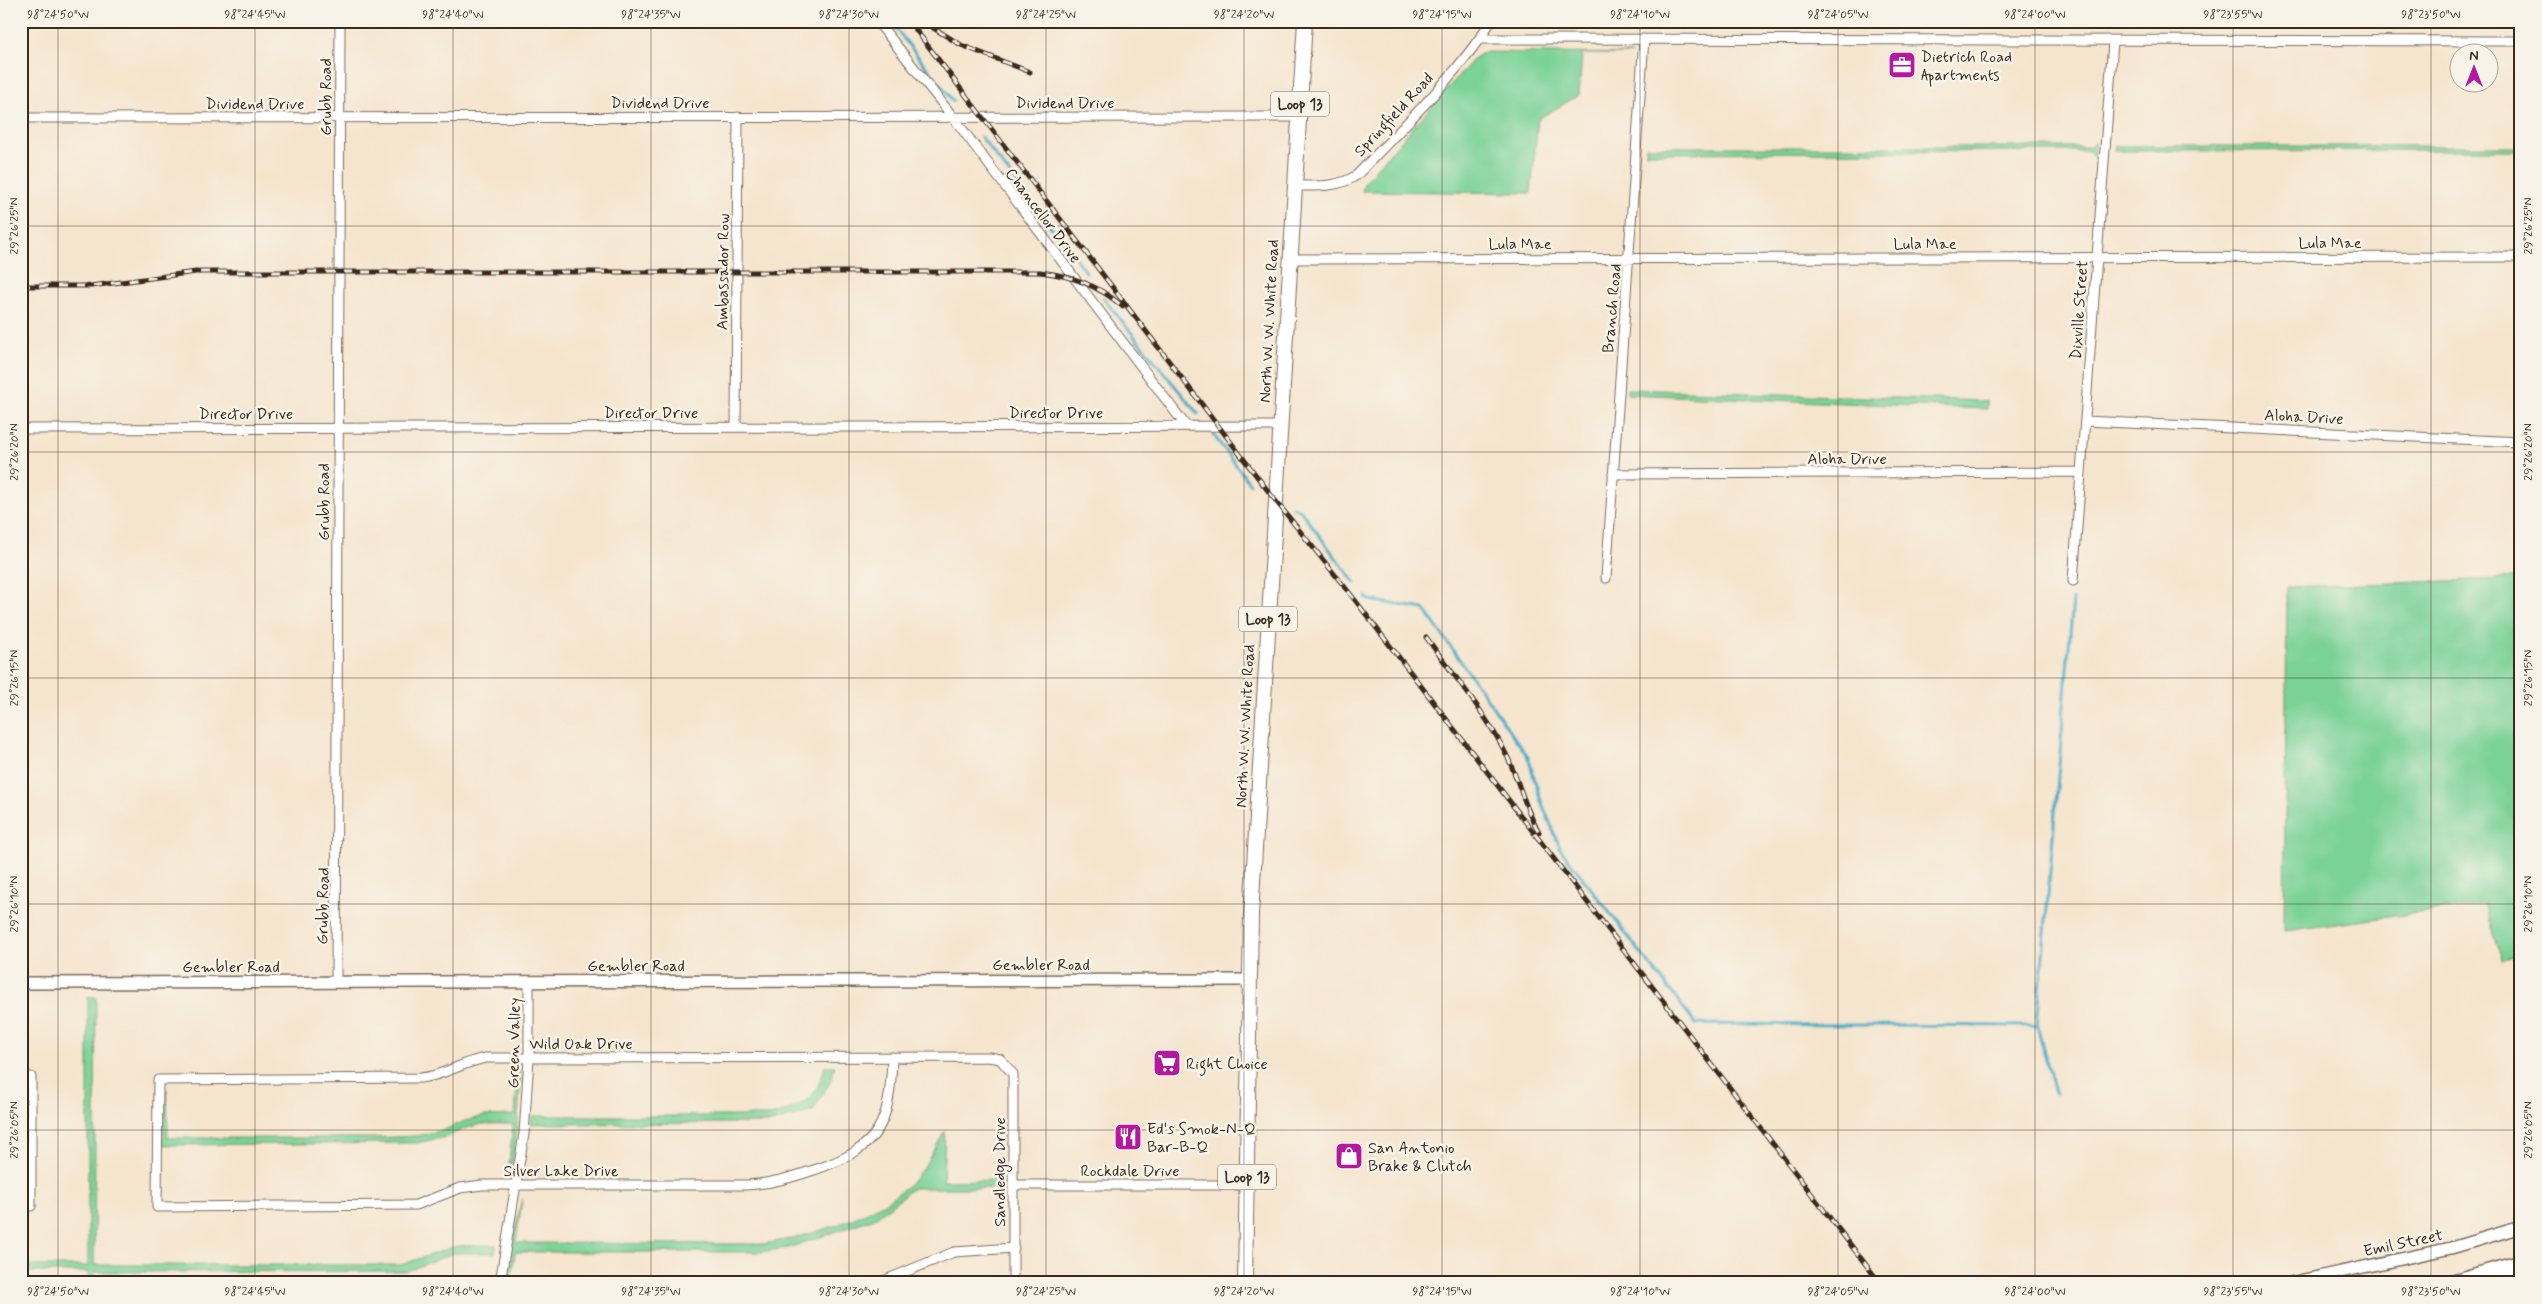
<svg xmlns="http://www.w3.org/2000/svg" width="2542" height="1304" viewBox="0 0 2542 1304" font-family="Mynerve,sans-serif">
  <rect width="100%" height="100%" fill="#f7f3e8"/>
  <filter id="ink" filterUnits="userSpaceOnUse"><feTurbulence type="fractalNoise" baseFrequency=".02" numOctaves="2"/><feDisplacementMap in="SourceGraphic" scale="10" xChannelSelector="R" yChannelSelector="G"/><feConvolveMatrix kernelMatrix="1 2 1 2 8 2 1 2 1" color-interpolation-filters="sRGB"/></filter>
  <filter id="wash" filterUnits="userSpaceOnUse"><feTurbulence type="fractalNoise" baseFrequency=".0096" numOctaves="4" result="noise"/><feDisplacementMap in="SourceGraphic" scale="20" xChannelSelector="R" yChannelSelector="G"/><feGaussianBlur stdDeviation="1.12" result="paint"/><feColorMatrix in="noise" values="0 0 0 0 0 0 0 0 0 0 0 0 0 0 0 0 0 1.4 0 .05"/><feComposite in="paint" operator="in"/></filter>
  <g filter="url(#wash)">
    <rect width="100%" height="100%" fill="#f5e5ce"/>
    <path fill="#7ad297" stroke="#5a7e5a" d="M1483,52l149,2h-50l-3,41 -41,24 -7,74 -169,-2 3,-10 108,-121z
      M2095,142l-1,15 -5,-6 -443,2v-6h446z
      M2115,146h406v4l-407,1z
      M1627,389l360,12v8l-360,-15z
      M2521,578v375l-19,7 -17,-56 -201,27 3,-344z
      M88,997h8l-2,268h307l55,-19 40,-1 -1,8h-41l-47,18 -312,1 -1,11h-6v-11h-67v-6h67z
      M825,1066h10l-5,16 -17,29 -42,12 -240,1 1,-8h238c34,-11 45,-13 55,-50z
      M518,1068l3,10c-2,17 -4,86 -13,95l5,-49h-31l-16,4 -20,9 -30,6 -253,2v-47l4,-9 1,49h207l41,-2 28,-6 21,-9 19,-5 31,-1z
      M945,1131l-2,50 61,-1v8h-91l-38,30 -87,30 -28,4h-245l-4,31h-6l5,-32 12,-52 -6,44 247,1c49,-8 120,-29 153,-67 11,-13 20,-31 29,-46z"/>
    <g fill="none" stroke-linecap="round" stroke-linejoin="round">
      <path stroke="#48acc7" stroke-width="3" d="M890,21l63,80
        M981,137l105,135
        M1103,298l95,116
        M1213,434l37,50
        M1293,507l7,3 55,73
        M1366,597l3,3 55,9 104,148 13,44 20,49 135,174 341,2
        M2055,1093l-18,-67 36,-427"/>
    </g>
  </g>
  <g filter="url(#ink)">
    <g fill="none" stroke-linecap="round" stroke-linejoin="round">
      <defs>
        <path id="street" d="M877,21l76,96 233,309
          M1480,39l1041,2
          M21,118l1278,-1
          M1294,186c22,0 44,2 63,-11 44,-47 100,-99 134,-154
          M1289,259l1232,-2
          M2085,421l436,21
          M736,427l2,-310
          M21,429l1259,-3
          M1613,474l468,-2
          M1606,578l38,-539
          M2073,581l40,-540
          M336,982l4,-961
          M892,1057c-2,66 -11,90 -75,112 -24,8 -46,15 -71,16h-264l-22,3 -44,17 -259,2 1,-127 262,-2c24,-2 42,-16 66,-20l503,-1 11,2 13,15v209
          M21,1077h10v129h-10
          M1014,1185h233
          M500,1283l24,-149 5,-76v-76
          M878,1283l76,-31 60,-4"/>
        <path id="secondary" d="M21,983l1229,-3
          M2290,1283l161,-35 70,-21"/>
        <path id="primary" d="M1245,1283l6,-368 54,-894"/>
        <path id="highway" d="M2450,1283l71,-20"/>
      </defs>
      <use href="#street" stroke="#7c6b5c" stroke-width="11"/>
      <use href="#secondary" stroke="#7c6b5c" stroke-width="14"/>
      <use href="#primary" stroke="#7c6b5c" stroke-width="16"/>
      <use href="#highway" stroke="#7c6b5c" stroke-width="18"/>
      <use href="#street" stroke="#fff" stroke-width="9"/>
      <use href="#secondary" stroke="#fff" stroke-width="11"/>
      <use href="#primary" stroke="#fff" stroke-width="14"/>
      <use href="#highway" stroke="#fff" stroke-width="15"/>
      <defs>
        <path id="rail" d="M909,21l366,479 73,91 532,692
          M922,21l39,24 69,27
          M21,286h70l105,-14h844c32,4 58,13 82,34
          M1426,637c28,39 61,77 82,121 11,24 17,51 31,74"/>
      </defs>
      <use href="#rail" stroke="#3b2a1e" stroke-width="5"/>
      <use href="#rail" stroke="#f7f3e8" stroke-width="3" stroke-dasharray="9" stroke-linecap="butt"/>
    </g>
  </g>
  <path fill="none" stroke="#3b2a1e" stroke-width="1" stroke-opacity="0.45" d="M58,21v1262M255,21v1262M453,21v1262M651,21v1262M849,21v1262M1046,21v1262M1244,21v1262M1442,21v1262M1640,21v1262M1838,21v1262M2035,21v1262M2233,21v1262M2431,21v1262M21,226h2500M21,452h2500M21,678h2500M21,904h2500M21,1130h2500"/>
  <defs>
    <symbol id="office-square" viewBox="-11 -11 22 22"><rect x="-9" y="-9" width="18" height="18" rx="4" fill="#b5179e" stroke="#f7f3e8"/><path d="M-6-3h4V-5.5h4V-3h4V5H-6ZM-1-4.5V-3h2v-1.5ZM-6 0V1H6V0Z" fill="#fff"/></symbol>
    <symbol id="supermarket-square" viewBox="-11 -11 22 22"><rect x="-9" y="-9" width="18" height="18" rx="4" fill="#b5179e" stroke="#f7f3e8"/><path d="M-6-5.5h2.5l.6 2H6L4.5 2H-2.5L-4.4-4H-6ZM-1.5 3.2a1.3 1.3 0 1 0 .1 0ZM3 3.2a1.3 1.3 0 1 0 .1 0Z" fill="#fff"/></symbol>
    <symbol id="restaurant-square" viewBox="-11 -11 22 22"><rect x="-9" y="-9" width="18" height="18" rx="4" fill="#b5179e" stroke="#f7f3e8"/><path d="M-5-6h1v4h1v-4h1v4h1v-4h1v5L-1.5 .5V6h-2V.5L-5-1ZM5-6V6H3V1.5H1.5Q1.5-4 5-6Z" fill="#fff"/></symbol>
    <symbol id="shop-square" viewBox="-11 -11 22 22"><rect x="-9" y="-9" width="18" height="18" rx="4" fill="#b5179e" stroke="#f7f3e8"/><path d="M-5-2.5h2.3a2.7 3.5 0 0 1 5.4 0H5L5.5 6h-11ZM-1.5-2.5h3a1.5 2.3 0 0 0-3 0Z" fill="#fff"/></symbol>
  </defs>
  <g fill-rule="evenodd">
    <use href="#office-square" x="1886" y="49" width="32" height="32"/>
    <use href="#supermarket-square" x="1151" y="1047" width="32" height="32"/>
    <use href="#restaurant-square" x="1112" y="1121" width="32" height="32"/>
    <use href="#shop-square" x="1333" y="1140" width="32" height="32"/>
  </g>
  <g text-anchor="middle" stroke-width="5" stroke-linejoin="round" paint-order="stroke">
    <g fill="#f7f3e8" stroke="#73665b" stroke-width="1">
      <rect x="1271" y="91.5" width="58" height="25" rx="4"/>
      <rect x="1239" y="606.5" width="58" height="25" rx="4"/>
      <rect x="1218" y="1164.5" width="58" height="25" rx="4"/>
    </g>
    <g font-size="15" font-weight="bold" fill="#3b2a1e">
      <text x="1300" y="109">Loop 13</text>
      <text x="1268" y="624">Loop 13</text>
      <text x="1247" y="1182">Loop 13</text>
    </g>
    <g font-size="16" fill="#3b2a1e" stroke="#f7f3e8" text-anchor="start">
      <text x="1921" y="62">Dietrich Road<tspan x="1921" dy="18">Apartments</tspan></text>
      <text x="1186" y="1069">Right Choice</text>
      <text x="1147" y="1134">Ed's Smok-N-Q<tspan x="1147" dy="18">Bar-B-Q</tspan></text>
      <text x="1368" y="1153">San Antonio<tspan x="1368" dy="18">Brake &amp; Clutch</tspan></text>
    </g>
    <g font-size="16" fill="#3b2a1e" stroke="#f7f3e8">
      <text transform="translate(325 97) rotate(-90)" y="6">Grubb Road</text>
      <text x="660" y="108">Dividend Drive</text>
      <text x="1065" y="108">Dividend Drive</text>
      <text x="255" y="109">Dividend Drive</text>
      <text transform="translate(1393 114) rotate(-47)" y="6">Springfield Road</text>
      <text transform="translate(1044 215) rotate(53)" y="6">Chancellor Drive</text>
      <text x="2330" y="248">Lula Mae</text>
      <text x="1520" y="249">Lula Mae</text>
      <text x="1925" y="249">Lula Mae</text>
      <text transform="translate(722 272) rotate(-89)" y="6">Ambassador Row</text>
      <text transform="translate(1611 308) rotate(-85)" y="6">Branch Road</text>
      <text transform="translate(2078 310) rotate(-86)" y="6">Dixville Street</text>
      <text transform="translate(1268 321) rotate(-87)" y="6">North W. W. White Road</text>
      <text x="651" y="418">Director Drive</text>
      <text x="1056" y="418">Director Drive</text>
      <text x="246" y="419">Director Drive</text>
      <text transform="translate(2304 416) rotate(3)" y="6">Aloha Drive</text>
      <text x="1847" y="464">Aloha Drive</text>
      <text transform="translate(323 502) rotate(-90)" y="6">Grubb Road</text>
      <text transform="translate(1244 726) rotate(-87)" y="6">North W. W. White Road</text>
      <text transform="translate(322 906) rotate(-89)" y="6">Grubb Road</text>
      <text x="1041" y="970">Gembler Road</text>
      <text x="636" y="971">Gembler Road</text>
      <text x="231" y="972">Gembler Road</text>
      <text transform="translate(513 1043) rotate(-89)" y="6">Green Valley</text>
      <text x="581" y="1049">Wild Oak Drive</text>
      <text x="561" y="1176">Silver Lake Drive</text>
      <text x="1130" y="1176">Rockdale Drive</text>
      <text transform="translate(999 1172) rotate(-90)" y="6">Sandledge Drive</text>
      <text transform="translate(2403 1242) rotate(-12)" y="6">Emil Street</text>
    </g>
  </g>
  <rect width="2542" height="1304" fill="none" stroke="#f7f3e8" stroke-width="55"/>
  <g transform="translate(2474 68)"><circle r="24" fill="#f7f3e8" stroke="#aca397"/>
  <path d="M0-4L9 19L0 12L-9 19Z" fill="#b5179e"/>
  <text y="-8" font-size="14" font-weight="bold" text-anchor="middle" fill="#3b2a1e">N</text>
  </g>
  <rect x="28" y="28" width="2486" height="1248" fill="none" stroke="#3b2a1e" stroke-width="2"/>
  <g font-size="12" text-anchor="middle" fill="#3b2a1e">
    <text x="58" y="18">98°24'50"W</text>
    <text x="255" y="18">98°24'45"W</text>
    <text x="453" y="18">98°24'40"W</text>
    <text x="651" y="18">98°24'35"W</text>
    <text x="849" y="18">98°24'30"W</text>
    <text x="1046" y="18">98°24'25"W</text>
    <text x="1244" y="18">98°24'20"W</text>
    <text x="1442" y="18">98°24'15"W</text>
    <text x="1640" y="18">98°24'10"W</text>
    <text x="1838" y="18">98°24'05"W</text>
    <text x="2035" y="18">98°24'00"W</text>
    <text x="2233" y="18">98°23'55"W</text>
    <text x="2431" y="18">98°23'50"W</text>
    <text transform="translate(14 226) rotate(-90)" y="4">29°26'25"N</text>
    <text transform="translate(2528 226) rotate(-90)" y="4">29°26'25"N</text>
    <text transform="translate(14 452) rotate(-90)" y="4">29°26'20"N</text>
    <text transform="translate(2528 452) rotate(-90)" y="4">29°26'20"N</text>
    <text transform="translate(14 678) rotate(-90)" y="4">29°26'15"N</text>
    <text transform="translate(2528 678) rotate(-90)" y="4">29°26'15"N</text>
    <text transform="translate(14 904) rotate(-90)" y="4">29°26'10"N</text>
    <text transform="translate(2528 904) rotate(-90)" y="4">29°26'10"N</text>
    <text transform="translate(14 1130) rotate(-90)" y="4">29°26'05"N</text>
    <text transform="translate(2528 1130) rotate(-90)" y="4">29°26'05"N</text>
    <text x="58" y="1295">98°24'50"W</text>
    <text x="255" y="1295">98°24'45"W</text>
    <text x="453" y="1295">98°24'40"W</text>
    <text x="651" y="1295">98°24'35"W</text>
    <text x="849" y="1295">98°24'30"W</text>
    <text x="1046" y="1295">98°24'25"W</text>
    <text x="1244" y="1295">98°24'20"W</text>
    <text x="1442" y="1295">98°24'15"W</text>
    <text x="1640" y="1295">98°24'10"W</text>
    <text x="1838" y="1295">98°24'05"W</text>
    <text x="2035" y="1295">98°24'00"W</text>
    <text x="2233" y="1295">98°23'55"W</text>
    <text x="2431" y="1295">98°23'50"W</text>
  </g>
</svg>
